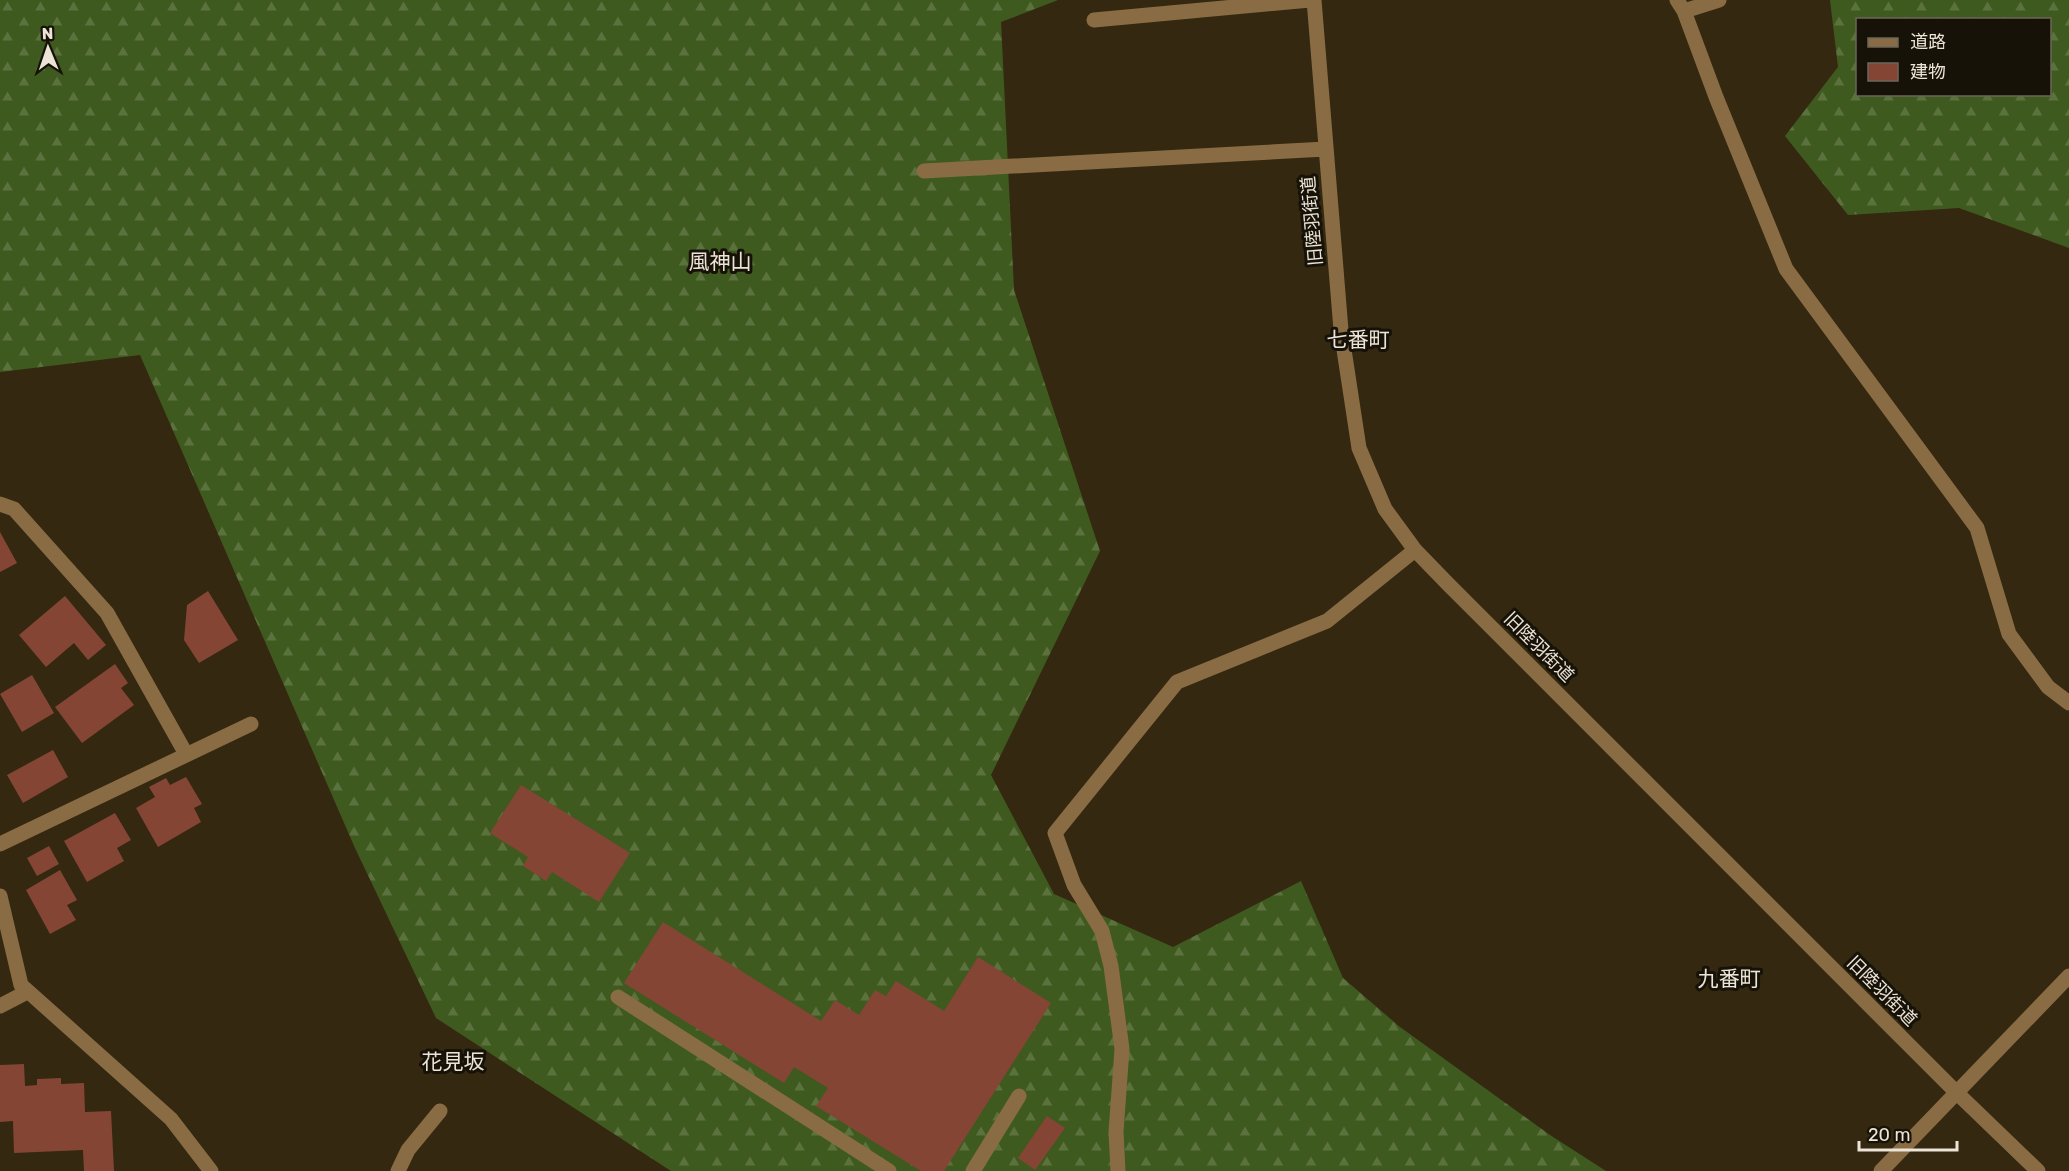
<svg xmlns="http://www.w3.org/2000/svg" width="2069" height="1171" viewBox="0 0 2069 1171" font-family="Rubik,'Noto Sans JP',sans-serif">
  <defs>
    <pattern id="forest-firs" width="22" height="20" patternUnits="userSpaceOnUse" patternTransform="scale(1.5)"><rect width="22" height="20" fill="#3f5a1e"/><path d="M5 1l3.5 6h-7zM16 11l3.5 6h-7z" fill="#5b723e"/></pattern>
  </defs>
  <rect width="100%" height="100%" fill="#342811"/>
  <path fill="url(#forest-firs)" fill-rule="evenodd" d="M0,0h1058l-57,22 13,268 86,261 -109,224 63,119 119,53 128,-66 42,97 57,49 150,108 56,36h-935l-235,-153 -81,-170 -215,-493 -140,17z
    M1830,0h239v248l-110,-40 -111,7 -63,-79 53,-69zM1858,20h192v74h-192z"/>
  <path fill="#854535" d="M0,532l17,31 -17,9z
    M208,591l30,49 -39,23 -15,-23 3,-35z
    M65,596l41,49 -18,15 -14,-17 -28,24 -27,-32z
    M115,664l13,19 -7,5 13,17 -52,38 -27,-36z
    M32,675l22,38 -32,19 -22,-38z
    M53,750l15,27 -45,26 -16,-28z
    M186,777l16,27 -8,4 7,14 -43,25 -22,-39 19,-11 -6,-10 17,-9 4,7z
    M521,785l109,68 -31,49 -47,-30 -6,9 -23,-15 5,-9 -38,-24z
    M115,813l16,27 -14,8 7,13 -37,21 -23,-41z
    M49,846l10,18 -22,12 -10,-18z
    M60,870l17,30 -10,5 9,15 -26,14 -24,-44z
    M663,922l158,99 14,-21 24,15 16,-25 11,6 10,-15 48,30 34,-54 73,46 -107,168h-23l-105,-65 12,-18 -34,-21 -10,16 -160,-100z
    M24,1064l1,22 12,-1v-6l24,-1v6l23,-1 1,29 26,-1 3,60h-30l-1,-21 -69,3 -1,-32 -13,1v-57z
    M1047,1116l18,12 -30,42 -17,-12z"/>
  <g fill="none" stroke-linecap="round" stroke-linejoin="round">
    <path stroke="#896c43" stroke-width="15" d="M1314,0l27,330 18,118 26,61 30,41 33,34 508,508 82,79
      M1677,0l7,11 32,86 70,172 191,259 32,106 39,53 21,16
      M1684,11l35,-11
      M1094,20l216,-20
      M924,171l402,-22
      M0,504l14,5 93,104 79,141
      M0,844l251,-120
      M0,896l21,89 150,134 40,52
      M618,997l271,174
      M0,1006l27,-14
      M398,1171l10,-21 32,-39
      M973,1171l46,-75
      M1118,1171l-2,-39 6,-83 -11,-83 -9,-35 -28,-46 -19,-52 122,-151 150,-61 88,-71
      M1881,1171l188,-195"/>
  </g>
  <g text-anchor="middle" stroke-width="6" stroke-linejoin="round" paint-order="stroke">
    <g font-size="18" fill="#ece4d6" stroke="#171208">
      <text transform="translate(1312 221) rotate(-95)" y="6">旧陸羽街道</text>
      <text transform="translate(1539 647) rotate(45)" y="6">旧陸羽街道</text>
      <text transform="translate(1882 991) rotate(45)" y="6">旧陸羽街道</text>
    </g>
    <g font-size="21" fill="#ece4d6" stroke="#171208">
      <text x="720" y="269">風神山</text>
      <text x="1358" y="347">七番町</text>
      <text x="1729" y="986">九番町</text>
      <text x="453" y="1069">花見坂</text>
    </g>
  </g>
  <rect x="1856" y="18" width="195" height="78" fill="#171208" stroke="#6c665a" stroke-width="1.5"/>
  <rect x="1868" y="38" width="30" height="9" fill="#896c43" stroke="#6c665a" stroke-width="1.5"/>
  <text x="1910" y="48" font-size="18" fill="#ece4d6">道路</text>
  <rect x="1868" y="63" width="30" height="18" fill="#854535" stroke="#6c665a" stroke-width="1.5"/>
  <text x="1910" y="78" font-size="18" fill="#ece4d6">建物</text>
  <g transform="translate(48 48) rotate(358)" stroke="#171208" stroke-width="4.5" paint-order="stroke">
  <path d="M0-4.5L10 22L0 15L-10 22Z" fill="#ece4d6"/>
  <text y="-9" font-size="16" font-weight="bold" text-anchor="middle" fill="#ece4d6">N</text>
  </g>
  <path d="M1859 1141v9h98v-9" fill="none" stroke="#ece4d6" stroke-width="3"/>
  <text x="1868" y="1141" font-size="18" fill="#ece4d6" stroke="#171208" stroke-width="4.5" paint-order="stroke">20 m</text>
</svg>
